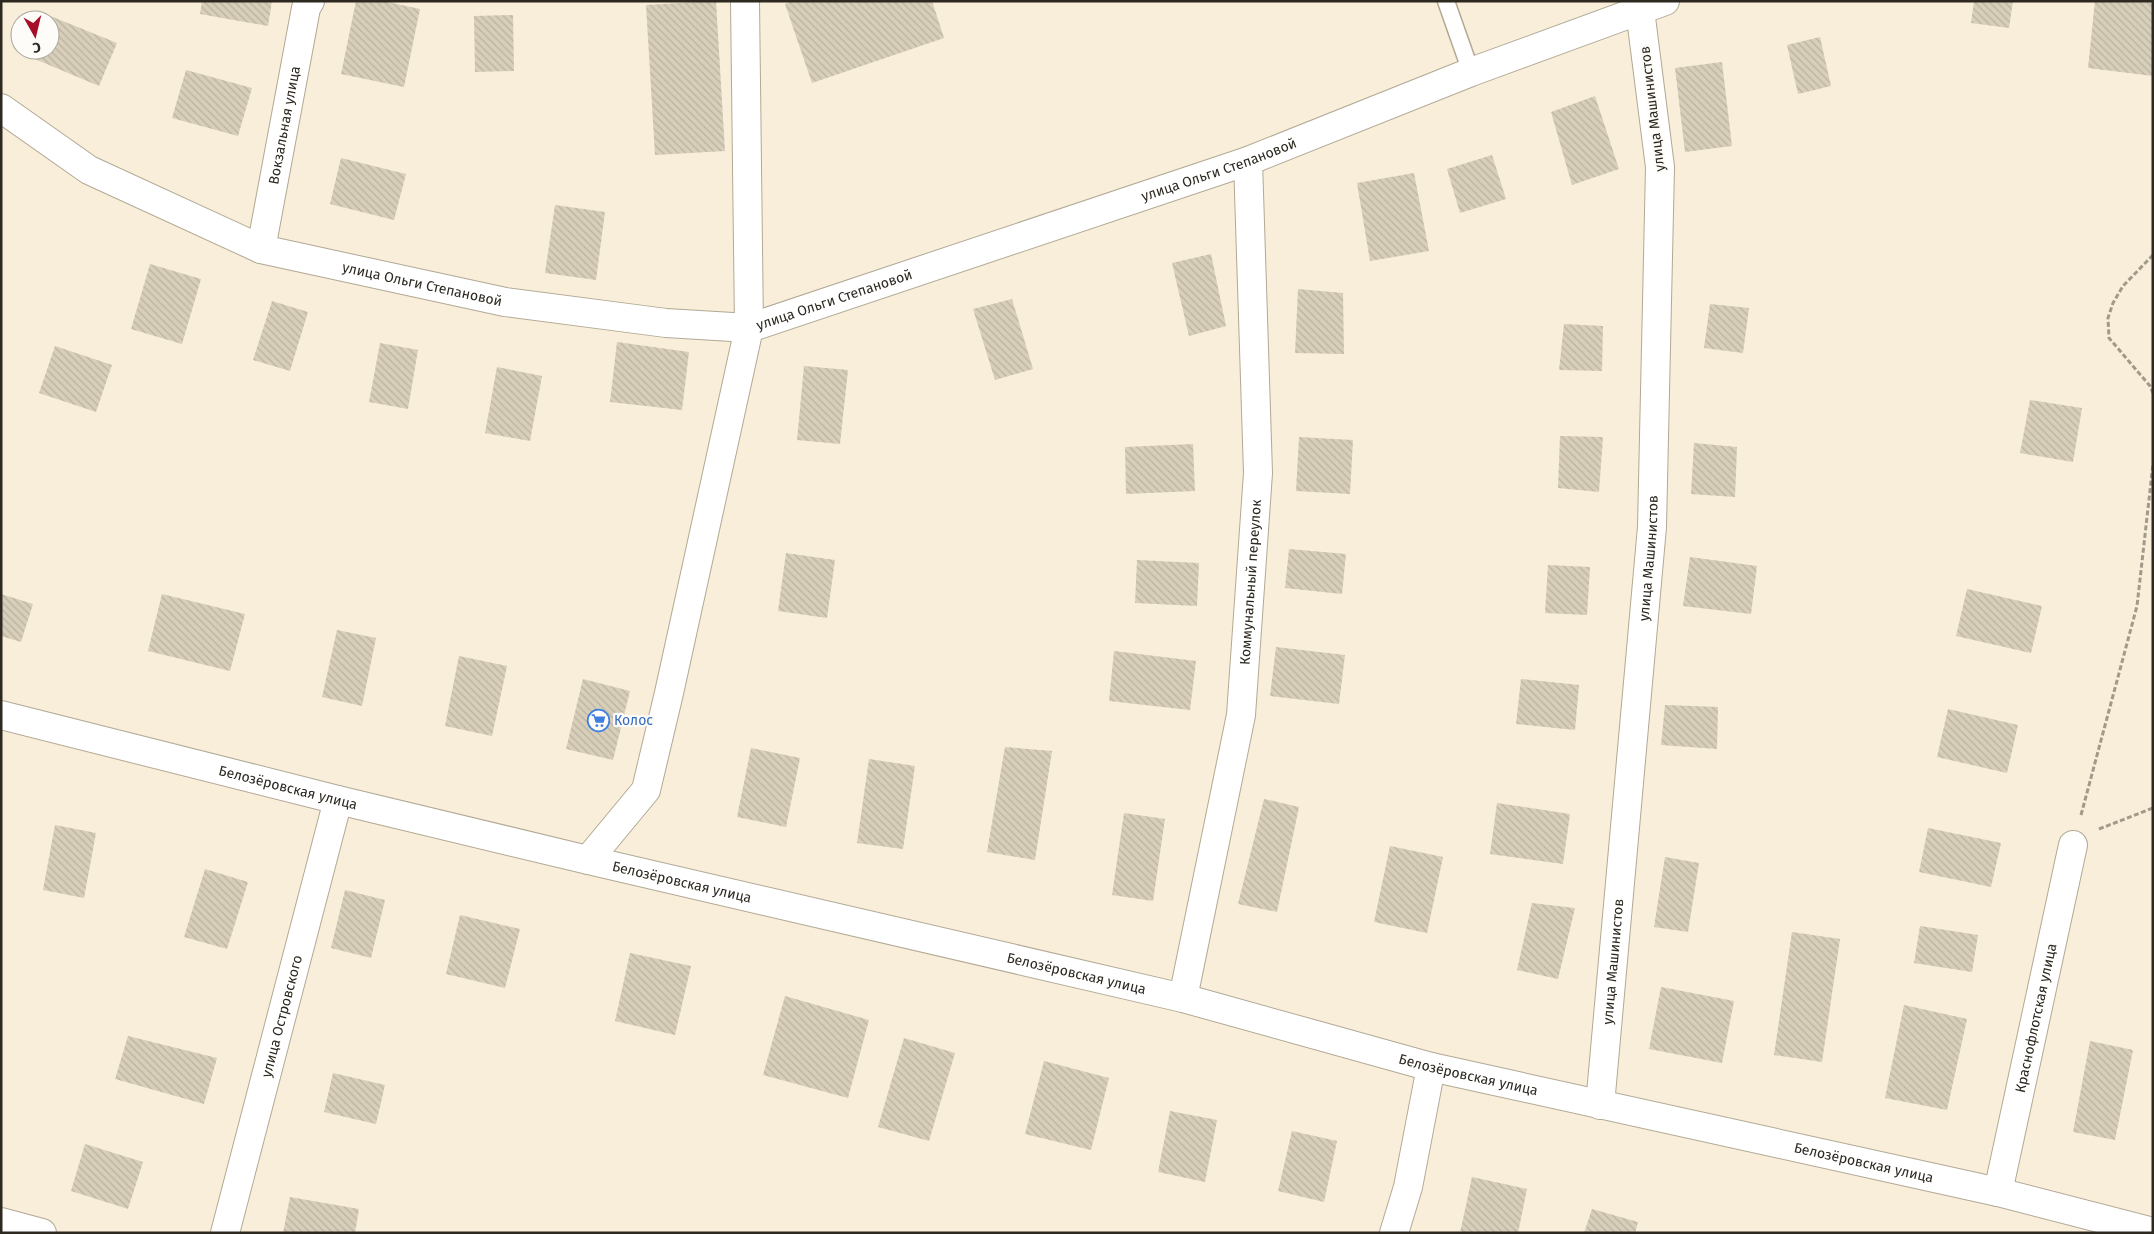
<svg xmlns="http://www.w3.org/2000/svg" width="2154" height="1234" viewBox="0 0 2154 1234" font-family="'Fira Sans',sans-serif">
  <defs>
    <pattern id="building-back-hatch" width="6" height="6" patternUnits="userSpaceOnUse" patternTransform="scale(1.25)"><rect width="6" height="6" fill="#d8cfba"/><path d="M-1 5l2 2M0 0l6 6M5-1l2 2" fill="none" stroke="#bab2a0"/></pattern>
  </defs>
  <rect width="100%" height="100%" fill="#f8eed9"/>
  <path fill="url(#building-back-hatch)" d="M202,1h70l-4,25 -68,-12z
    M356,1h27l37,8 -16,78 -63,-13z
    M716,1l9,150 -70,4 -9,-150z
    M792,1h140l12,37 -132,45 -27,-79z
    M1974,1h39l-4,27 -38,-5z
    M2095,1h58v75l-65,-8z
    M48,15l69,28 -18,43 -69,-29 3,-7h17v-30h-4z
    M513,15l1,56 -39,1 -1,-56z
    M1820,37l11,49 -33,8 -11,-49z
    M1722,62l10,84 -47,6 -10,-84z
    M186,70l66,18 -14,48 -66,-18z
    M1595,96l24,73 -47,16 -21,-73z
    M1492,155l14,44 -46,14 -13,-44z
    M341,158l65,16 -12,46 -64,-16z
    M1414,173l15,78 -59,10 -13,-78z
    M555,205l50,7 -9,68 -51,-7z
    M1211,254l15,72 -37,10 -17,-73z
    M150,264l51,15 -19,65 -51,-15z
    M1298,289l45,4 1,61 -49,-1z
    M1012,299l21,70 -38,11 -22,-71z
    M272,301l36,11 -18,59 -37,-11z
    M1710,304l39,4 -6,45 -39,-5z
    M1564,324l39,2 -1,45 -43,-1z
    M617,342l72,10 -7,58 -72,-8z
    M380,343l38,7 -10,59 -39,-7z
    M55,346l57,19 -16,47 -57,-19z
    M804,366l44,4 -8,74 -43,-4z
    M497,367l45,9 -12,65 -45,-8z
    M2030,400l52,8 -9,54 -53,-9z
    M1560,436l43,1 -4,55 -41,-4z
    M1299,437l54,3 -3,54 -54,-3z
    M1694,443l43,4 -2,50 -44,-3z
    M1193,444l2,47 -69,3 -1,-47z
    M1289,549l57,5 -4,40 -57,-6z
    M786,553l49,7 -8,58 -49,-7z
    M1690,557l67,9 -6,48 -68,-8z
    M1137,560l62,3 -2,43 -62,-3z
    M1548,565l42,2 -3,48 -42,-2z
    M1967,589l75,17 -11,47 -75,-17z
    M1,594l32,10 -12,38 -20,-6z
    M162,594l83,20 -15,57 -82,-20z
    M337,630l39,8 -14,68 -40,-9z
    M1276,647l69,8 -6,49 -69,-8z
    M1114,651l82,10 -6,49 -81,-9z
    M459,656l48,10 -15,70 -47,-10z
    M583,679l47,12 -17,69 -47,-11z
    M1521,679l58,6 -4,45 -59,-6z
    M1665,705l53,2 -1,42 -56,-4z
    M1948,709l70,16 -11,48 -70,-16z
    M1005,747l47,4 -17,109 -48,-8z
    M751,748l49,10 -14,69 -49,-10z
    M869,759l46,7 -12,83 -46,-6z
    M1264,799l35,8 -22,105 -39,-8z
    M1497,803l73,11 -7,50 -73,-10z
    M1124,813l41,6 -12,82 -41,-6z
    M55,825l41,8 -12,65 -41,-8z
    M1928,828l73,15 -10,44 -72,-15z
    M1390,846l53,11 -16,76 -53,-11z
    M1665,857l34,6 -11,69 -34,-5z
    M205,869l43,13 -21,67 -43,-12z
    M345,890l40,10 -14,58 -40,-10z
    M1532,903l43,5 -17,71 -41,-9z
    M460,915l60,14 -15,59 -59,-14z
    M1920,926l58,9 -6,37 -58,-9z
    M1792,932l48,7 -18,123 -48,-7z
    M630,953l61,13 -16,69 -60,-14z
    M1661,987l73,14 -12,62 -73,-14z
    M785,996l84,24 -21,78 -85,-23z
    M1904,1005l63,14 -20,91 -62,-12z
    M128,1036l89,22 -13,46 -89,-25z
    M904,1038l51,15 -26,88 -51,-14z
    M2090,1041l43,9 -18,90 -42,-8z
    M1044,1061l65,17 -18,72 -66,-16z
    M333,1073l52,12 -9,39 -52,-12z
    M1170,1111l47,9 -12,62 -47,-10z
    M1292,1131l45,10 -13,61 -46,-11z
    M85,1144l58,18 -15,47 -57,-18z
    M1472,1177l55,12 -9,44h-58z
    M290,1197l69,12 -4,24h-72z
    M1592,1209l46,13 -3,11h-51z"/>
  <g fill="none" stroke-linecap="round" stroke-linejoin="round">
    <defs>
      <path id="lane" d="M1446,1l25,71"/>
      <g id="street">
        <path id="s1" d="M1,108l88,62 172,79 244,53 161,21 83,5 499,-167 223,-89 194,-71"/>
        <path id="s2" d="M261,249l45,-241 4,-7"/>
        <path id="s3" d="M1,715l337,85 250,60 595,138 248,69 567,125 155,40"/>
        <path d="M588,860l58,-70 23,-97 80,-365 -4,-327"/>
        <path id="s4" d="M1183,998l58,-283 17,-242 -10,-312"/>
        <path id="s5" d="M1600,1105l52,-578 8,-360 -20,-157"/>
        <path id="s6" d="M1998,1192l75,-347"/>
        <path d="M1,1222l41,11"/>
        <path id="s7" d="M225,1233l113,-433"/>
        <path d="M1394,1233l14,-46 23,-120"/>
      </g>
    </defs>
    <use href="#lane" stroke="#b2a995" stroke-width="19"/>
    <use href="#street" stroke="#b2a995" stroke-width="30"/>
    <path stroke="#a19a8a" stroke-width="3" stroke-dasharray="5 2.5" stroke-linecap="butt" d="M2153,255l-30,31 -10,17 -5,15 1,20 41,48 3,7
      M2081,815l56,-209 16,-142
      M2099,829l54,-21"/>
    <use href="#lane" stroke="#fff" stroke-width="16"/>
    <use href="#street" stroke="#fff" stroke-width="28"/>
  </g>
  <defs>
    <symbol id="supermarket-ring" viewBox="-11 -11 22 22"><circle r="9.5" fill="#fefcf8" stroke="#3f7fe0" stroke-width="1.5"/><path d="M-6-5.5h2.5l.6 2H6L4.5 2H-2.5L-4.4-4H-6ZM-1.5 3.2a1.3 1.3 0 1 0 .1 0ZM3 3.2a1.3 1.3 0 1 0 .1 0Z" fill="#3f7fe0"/></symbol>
  </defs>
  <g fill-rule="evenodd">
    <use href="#supermarket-ring" x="586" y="708" width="25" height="25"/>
  </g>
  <g text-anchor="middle" stroke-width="4.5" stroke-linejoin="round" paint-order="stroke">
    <g font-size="14" fill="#2d2921" stroke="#fefcf8">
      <text transform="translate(1652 109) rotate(-97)" y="5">улица Машинистов</text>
      <text dy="5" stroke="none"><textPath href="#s2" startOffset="126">Вокзальная улица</textPath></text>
      <text dy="5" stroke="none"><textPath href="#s1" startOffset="1288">улица Ольги Степановой</textPath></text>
      <text dy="5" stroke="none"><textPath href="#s1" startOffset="462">улица Ольги Степановой</textPath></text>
      <text dy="5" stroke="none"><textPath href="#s1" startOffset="882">улица Ольги Степановой</textPath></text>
      <text dy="5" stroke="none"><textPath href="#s5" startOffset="549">улица Машинистов</textPath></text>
      <text dy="5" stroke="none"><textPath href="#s4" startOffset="422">Коммунальный переулок</textPath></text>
      <text dy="5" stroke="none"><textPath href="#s3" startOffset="296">Белозёровская улица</textPath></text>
      <text dy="5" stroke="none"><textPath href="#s3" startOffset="701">Белозёровская улица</textPath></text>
      <text dy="5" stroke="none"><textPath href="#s5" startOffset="144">улица Машинистов</textPath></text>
      <text dy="5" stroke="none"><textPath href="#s3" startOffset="1106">Белозёровская улица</textPath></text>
      <text dy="5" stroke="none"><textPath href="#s7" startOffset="224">улица Островского</textPath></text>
      <text dy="5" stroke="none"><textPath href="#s6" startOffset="178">Краснофлотская улица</textPath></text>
      <text dy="5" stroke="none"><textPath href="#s3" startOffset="1511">Белозёровская улица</textPath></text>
      <text dy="5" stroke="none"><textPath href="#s3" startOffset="1916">Белозёровская улица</textPath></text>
    </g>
    <g font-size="14" fill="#366cbe" stroke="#fefcf8" text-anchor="start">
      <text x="614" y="725">Колос</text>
    </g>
  </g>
  <rect width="2154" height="1234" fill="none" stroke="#2d2921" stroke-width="5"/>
  <g transform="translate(35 35) rotate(172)"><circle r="24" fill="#fefcf8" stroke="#aaa8a2"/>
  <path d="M0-4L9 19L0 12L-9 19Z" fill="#a70e27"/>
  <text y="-8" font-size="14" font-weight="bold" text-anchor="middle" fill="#2d2921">С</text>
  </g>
</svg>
